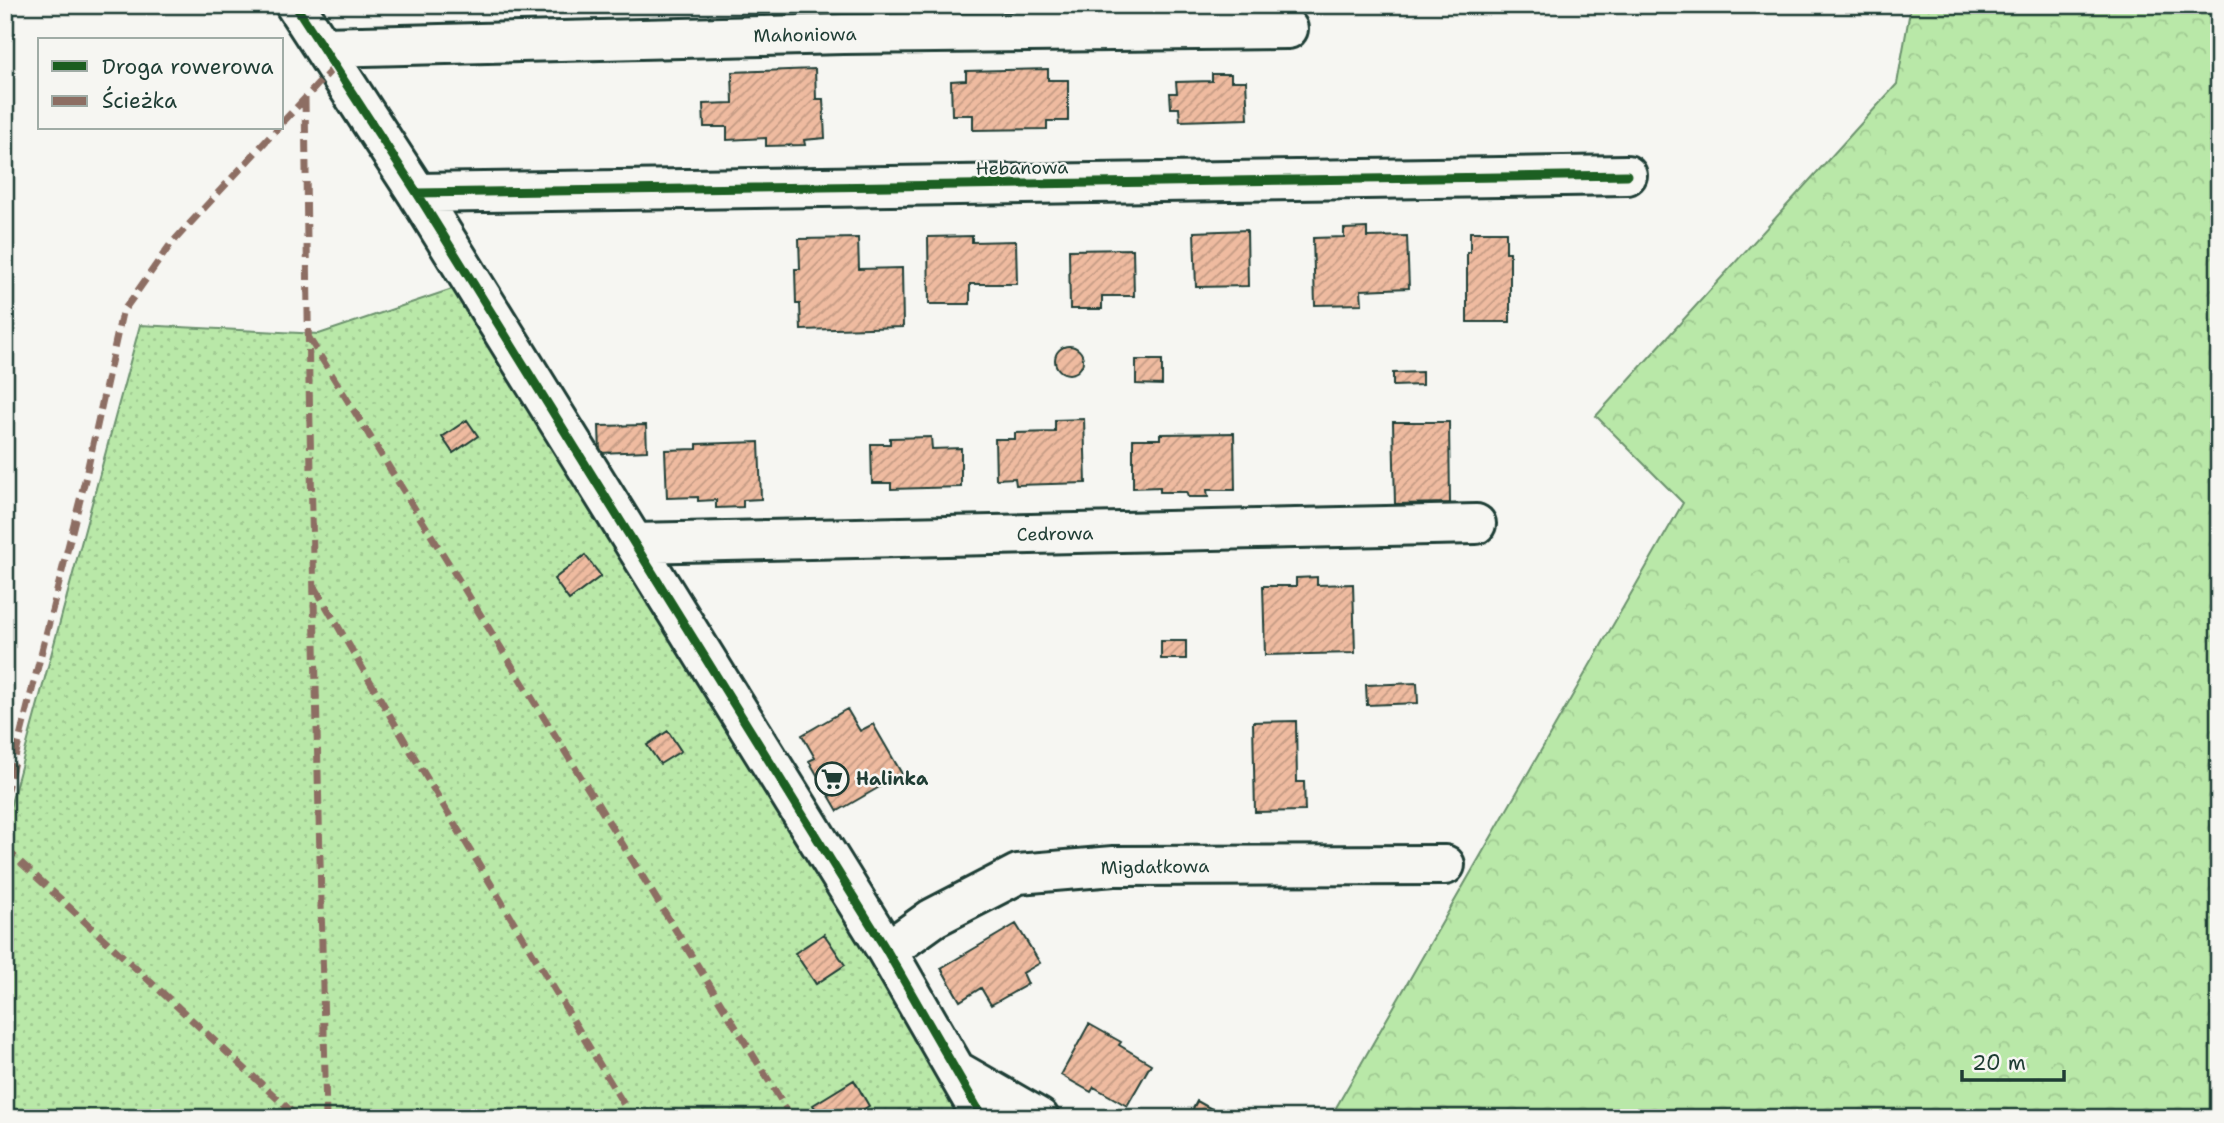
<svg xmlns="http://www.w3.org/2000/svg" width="2224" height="1123" viewBox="0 0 2224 1123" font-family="'Shantell Sans',sans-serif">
  <defs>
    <pattern id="forest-crowns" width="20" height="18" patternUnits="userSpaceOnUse" patternTransform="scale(1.75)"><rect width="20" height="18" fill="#b9e8a8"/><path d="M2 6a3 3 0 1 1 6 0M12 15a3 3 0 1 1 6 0" fill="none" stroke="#9fc891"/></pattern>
    <pattern id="garden-dots" width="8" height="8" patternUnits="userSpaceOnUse" patternTransform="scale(1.75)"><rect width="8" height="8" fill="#b9e8a8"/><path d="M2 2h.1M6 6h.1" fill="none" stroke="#9fc891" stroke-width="1.8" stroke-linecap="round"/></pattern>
    <pattern id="building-hatch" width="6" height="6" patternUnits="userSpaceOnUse" patternTransform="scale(1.75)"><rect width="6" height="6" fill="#efbba0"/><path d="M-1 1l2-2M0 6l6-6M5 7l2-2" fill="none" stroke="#c19983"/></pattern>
  </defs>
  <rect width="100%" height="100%" fill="#f6f6f2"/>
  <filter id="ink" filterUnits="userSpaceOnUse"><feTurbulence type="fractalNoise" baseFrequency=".0143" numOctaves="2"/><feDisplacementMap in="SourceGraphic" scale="14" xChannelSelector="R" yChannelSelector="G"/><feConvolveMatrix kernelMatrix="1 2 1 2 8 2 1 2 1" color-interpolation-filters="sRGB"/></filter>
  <g filter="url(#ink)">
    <path fill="url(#forest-crowns)" stroke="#6c926e" stroke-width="2" d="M1911,5h308v1113h-889l353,-615 -87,-87 301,-332z"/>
    <path fill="url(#garden-dots)" stroke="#6c926e" stroke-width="2" d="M470,283l520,835h-985v-292l135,-501 179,9z"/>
    <path fill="url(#building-hatch)" stroke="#1f3d34" stroke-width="2" d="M815,69l1,30h7l2,39 -21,2 1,5 -39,1v-8l-39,2v-13h-23l-1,-23 30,-1 -1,-31z
      M1048,69v11h20v41h-21v8l-74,1v-15h-21l-1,-34 15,-1v-9z
      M1212,74h19v7h15l2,38 -68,2 -1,-13h-8l-1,-15h7l-1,-11 36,-1z
      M1367,228v9l40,-1 2,52 -48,2 1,14 -47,1 -2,-67 31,-1v-8z
      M1247,230l1,56 -52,1 -2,-55z
      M1470,232h36v20h4v70h-43v-70h3z
      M972,236v6l44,-1 1,43h-47v20h-41l-1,-67z
      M858,238l1,31 43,-1 1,59 -102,3 -1,-26h-4l-1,-35h5l-1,-30z
      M1133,249l1,47h-32v13h-32l-1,-59z
      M1055 360a14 14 0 1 1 28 0a14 14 0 1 1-28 0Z
      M1136,360h26v25l-26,-1z
      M1422,372v13l-29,1v-13z
      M1084,419l2,64 -70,2 -1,-7 -19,1 -1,-40h20v-6l40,-1v-12z
      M467,420l11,16 -25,17 -11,-16z
      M1393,422h56l1,81 -55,1z
      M646,425l1,26 -47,2 -1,-27z
      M1234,433l1,57h-28l1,7h-20l-2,-5h-26v-5l-27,1v-49h27v-5z
      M931,437l1,12 29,-1v39l-70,2v-6h-19l-1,-39h19v-6z
      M759,442l2,57 -18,1v7l-27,1v-8l-18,1v-4l-31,1 -2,-48 32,-1v-5z
      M585,555l16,21 -32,24 -15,-21z
      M1317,577v8l36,-1 2,69 -90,2 -2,-69h33v-8z
      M1161,641h25v18h-25z
      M1417,683l1,20 -51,2 -1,-20z
      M847,709l13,22 13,-7 29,50 -64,37 -29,-50 6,-3 -13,-23z
      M1296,721l1,61h7l1,29 -50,1 -2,-90z
      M668,731l13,20 -21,13 -13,-19z
      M1016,924l24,39 -17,10 5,11 -37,21 -10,-17 -21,13 -19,-33z
      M824,934l21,31 -29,19 -21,-31z
      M1089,1024l32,18 -2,3 32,19 -24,42 -33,-19 -3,5 -30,-17z
      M854,1080l15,26 -20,12h-28l-8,-13z
      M1197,1101l31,17h-40z"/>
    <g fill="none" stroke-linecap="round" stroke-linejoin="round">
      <defs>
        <path id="minor" d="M295,5l122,188 470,758 96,167
          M323,47l520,-13 445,-5
          M417,193l1210,-18
          M634,543l842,-19
          M887,951l46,-33 85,-44 96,-8 331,-1
          M957,1071l82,47"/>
      </defs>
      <use href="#minor" stroke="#1f3d34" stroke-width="44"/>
      <use href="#minor" stroke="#f6f6f2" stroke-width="38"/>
      <path stroke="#8d6e63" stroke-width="7" stroke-dasharray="14 7" stroke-linecap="butt" d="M305,98l4,285 17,735
        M282,123l53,-57
        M309,338l483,780
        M315,587l101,173 216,358
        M5,797l80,-317 37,-167 48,-68 108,-117
        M5,848l288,265 14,5"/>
      <defs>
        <path id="cycleway" d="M295,5l122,188 470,758 96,167
          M417,193l1210,-18"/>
      </defs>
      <use href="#cycleway" stroke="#f6f6f2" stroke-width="13"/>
      <use href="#cycleway" stroke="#1b5e20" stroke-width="9"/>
    </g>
  </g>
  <defs>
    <symbol id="supermarket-ring" viewBox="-11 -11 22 22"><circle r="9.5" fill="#f6f6f2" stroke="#1f3d34" stroke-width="1.5"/><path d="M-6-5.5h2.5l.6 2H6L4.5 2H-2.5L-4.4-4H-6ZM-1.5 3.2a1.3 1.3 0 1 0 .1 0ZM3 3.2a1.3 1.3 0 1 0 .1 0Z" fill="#1f3d34"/></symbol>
  </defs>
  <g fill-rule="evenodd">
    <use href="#supermarket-ring" x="813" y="760" width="38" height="38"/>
  </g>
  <g text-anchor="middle" stroke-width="5" stroke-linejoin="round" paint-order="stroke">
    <g font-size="18" fill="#1f3d34" stroke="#f6f6f2">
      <text transform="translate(805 35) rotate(-1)" y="6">Mahoniowa</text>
      <text transform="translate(1022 168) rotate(-1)" y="6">Hebanowa</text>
      <text transform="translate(1055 534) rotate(-1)" y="6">Cedrowa</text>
      <text transform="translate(1155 867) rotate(-1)" y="6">Migdałkowa</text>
    </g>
    <g font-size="18" font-weight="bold" fill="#1f3d34" stroke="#f6f6f2" text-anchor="start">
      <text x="856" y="785">Halinka</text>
    </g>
  </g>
  <rect width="2224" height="1123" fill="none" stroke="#f6f6f2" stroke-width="28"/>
  <rect x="14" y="14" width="2196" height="1095" fill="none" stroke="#1f3d34" stroke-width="2.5" filter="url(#ink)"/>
  <rect x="38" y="38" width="245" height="91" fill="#f6f6f2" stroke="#a0aca6" stroke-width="2"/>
  <rect x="52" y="61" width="35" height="10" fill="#1b5e20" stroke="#a0aca6" stroke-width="2"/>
  <text x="102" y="74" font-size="21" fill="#1f3d34">Droga rowerowa</text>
  <rect x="52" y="96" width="35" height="10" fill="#8d6e63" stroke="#a0aca6" stroke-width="2"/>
  <text x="102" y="108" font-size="21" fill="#1f3d34">Ścieżka</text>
  <path d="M1962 1070v10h102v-10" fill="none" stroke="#1f3d34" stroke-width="3.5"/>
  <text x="1972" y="1070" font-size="21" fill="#1f3d34" stroke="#f6f6f2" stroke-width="5" paint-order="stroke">20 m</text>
</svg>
